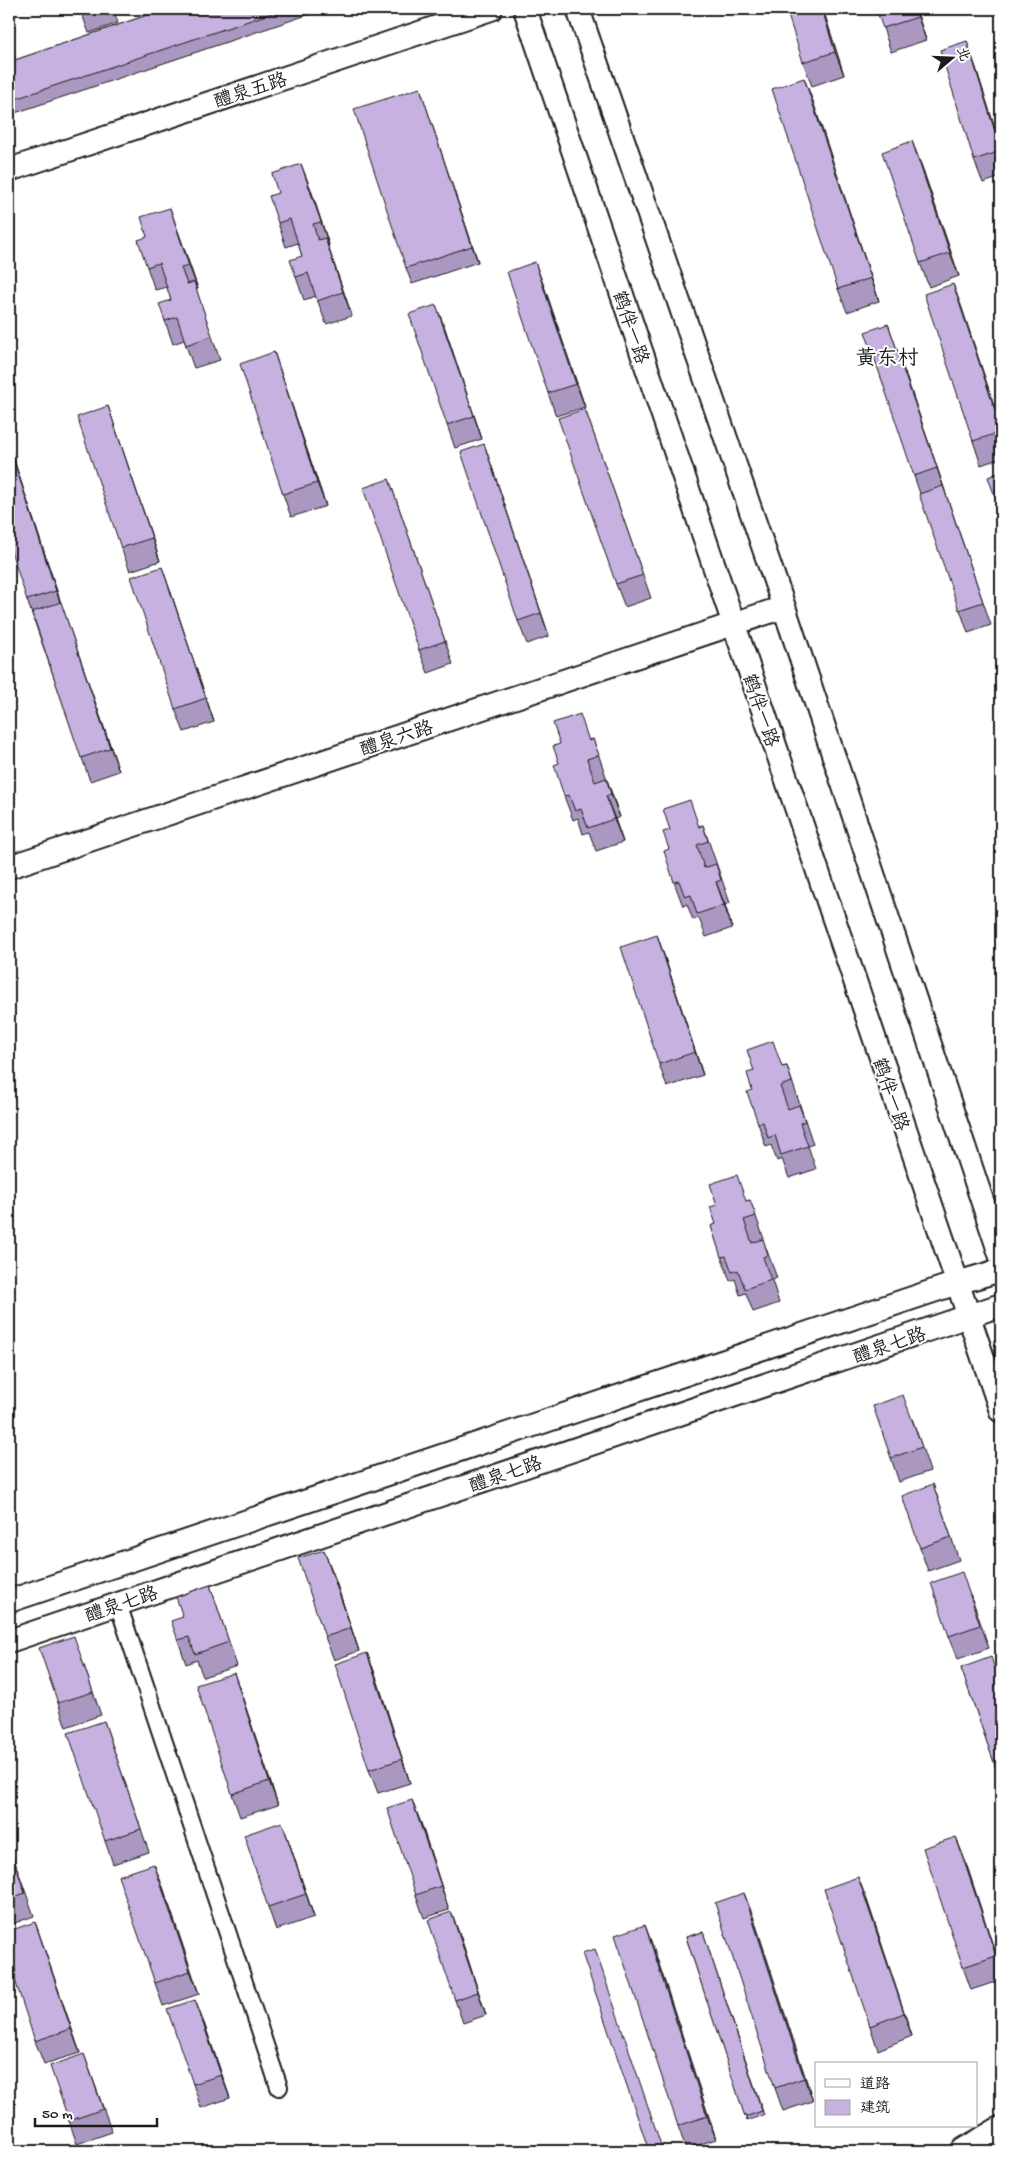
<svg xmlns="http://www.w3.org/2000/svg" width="1010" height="2160" viewBox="0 0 1010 2160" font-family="'Gochi Hand','LXGW WenKai TC',sans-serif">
  <rect width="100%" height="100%" fill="#fff"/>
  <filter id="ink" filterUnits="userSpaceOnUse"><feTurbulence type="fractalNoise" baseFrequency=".02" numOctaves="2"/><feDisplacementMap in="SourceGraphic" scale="10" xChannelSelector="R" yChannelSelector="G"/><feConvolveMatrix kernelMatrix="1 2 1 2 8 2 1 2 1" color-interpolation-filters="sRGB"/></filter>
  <g filter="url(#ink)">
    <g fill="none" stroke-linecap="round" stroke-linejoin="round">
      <defs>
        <path id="street" d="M118,1604l161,483"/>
        <path id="secondary" d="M525,9l476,1402
          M578,9l206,598 217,650
          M9,170l482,-161
          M9,867l775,-260
          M9,1601l948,-318 44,-13
          M9,1641l992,-336"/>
        <path id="primary" d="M964,2151l37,-22"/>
      </defs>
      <use href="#street" stroke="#1c1c1c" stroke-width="20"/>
      <use href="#secondary" stroke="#1c1c1c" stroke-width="26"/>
      <use href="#primary" stroke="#1c1c1c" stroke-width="29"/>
      <use href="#street" stroke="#fff" stroke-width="16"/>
      <use href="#secondary" stroke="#fff" stroke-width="22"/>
      <use href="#primary" stroke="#fff" stroke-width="25"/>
    </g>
    <path fill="#aa98c1" stroke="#1c1c1c" d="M80,9h33l5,14 -29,10z
      M165,9h160l-316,106v-53z
      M823,9l21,66 -32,11 -9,-24z
      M916,9l10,31 -35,12 -8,-24z
      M9,38l6,19 -6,2z
      M975,65l26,83v29l-18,6 -9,-23z
      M804,78l75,223 -32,11 -9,-23z
      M425,104l53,158 -66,22 -6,-16z
      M921,164l38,112 -30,11 -9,-24z
      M310,187l19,58 -1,1 24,70 -26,8 -10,-28 -12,4 -8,-23 6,-21 -4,-13 -12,4 -8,-24z
      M178,231l20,58h-2l24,71 -26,8 -10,-28 -11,4 -8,-23 6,-21 -4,-13 -12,3 -8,-23z
      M953,284l48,142v32l-20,7 -8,-24z
      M544,286l41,121 -29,9 -8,-23z
      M436,305l46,134 -27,9 -8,-23z
      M274,352l52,154 -35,11 -8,-23z
      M905,373l40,118 46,134 -23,8 -54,-157z
      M585,409l66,189 -26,9 -9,-23z
      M116,430l44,131 -30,10 -9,-23z
      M484,444l65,192 -22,8 -9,-23z
      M9,445l52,158 58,168 -29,10 -63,-181z
      M389,479l64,185 -25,9 -9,-23z
      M170,590l44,132 -30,10 -9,-23z
      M593,739l27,78 -5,2 8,23 -27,9 -7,-19 -6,2 -5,-16 -5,2 -9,-24 -5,-33 30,-23z
      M703,825l27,78 -5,2 7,23 -26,9 -7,-19 -6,2 -6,-16 -4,2 -9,-24 -5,-33 1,-19 29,-4z
      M657,935l8,23 38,117 -36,12 -8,-23z
      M787,1066l26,78 -5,2 8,23 -27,9 -7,-19 -5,2 -6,-16 -5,2 -8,-24 -6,-33 2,-19z
      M750,1200l14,39 -1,1 14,38 -5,2 7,23 -26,9 -7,-19 -6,2 -5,-16 -5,2 -19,-55 5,-2 1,-19 29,-4z
      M912,1418l18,53 -31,11 -8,-24z
      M933,1484l26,76 -31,11 -8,-23z
      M333,1573l26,78 -25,9 -9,-23z
      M210,1585l27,81 -34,11 -6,-17 -11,4 -8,-24 5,-23z
      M971,1595l18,53 -31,11 -9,-23z
      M367,1653l9,23 34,107 -32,10 -9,-23z
      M82,1660l19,55 -35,12 -8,-24z
      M961,1668l40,17v97z
      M242,1696l36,109 -38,12 -8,-23z
      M104,1721l45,131 -36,12 -8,-23z
      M421,1823l28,87 -25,8 -8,-23z
      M9,1845l25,71 -25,9z
      M290,1845l24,72 -38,13 -8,-23z
      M965,1860l36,110v10l-30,10 -8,-23z
      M163,1887l36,107 -36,12 -8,-23z
      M867,1900l45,136 -34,14 -8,-24z
      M753,1916l60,185 -30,10 -8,-23z
      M35,1922l45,131 -36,11 -9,-23z
      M703,1932l61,183 -17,6 -61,-184z
      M460,1935l26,80 -23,8 -8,-23z
      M654,1949l62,190 -30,10 -8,-23z
      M204,2023l26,75 -29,10 -8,-24z
      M84,2054l28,78 -35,12 -8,-23z"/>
    <path fill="#8b7c9d" stroke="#1c1c1c" d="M822,9h1l21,66 -9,-23z
      M915,9h1l10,31 -8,-23z
      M967,41l8,24 26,82v4z
      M804,78l9,23 66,200 -8,-23z
      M420,88l5,16 53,158 -6,-16z
      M912,141l9,23 38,112 -9,-23z
      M301,164l9,23 19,58 -8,-23z
      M170,208l8,23 20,58 -9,-23z
      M325,238l8,23 19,55 -9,-24z
      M535,262l9,24 41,121 -9,-23z
      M953,284l9,24 39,118v2z
      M436,305l9,23 37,111 -8,-23z
      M888,324l17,49 40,118 -8,-23z
      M274,352l8,24 44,130 -9,-23z
      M108,406l8,24 44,131 -8,-23z
      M484,444l8,23 57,169 -8,-23z
      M9,445l52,159 58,167 -63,-180z
      M162,567l8,23 44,132 -8,-24z
      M606,778l8,23 6,16 -9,-23z
      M606,796l9,23 8,23 -9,-23z
      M716,882l9,23 7,23z
      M657,935l8,23 38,117 -8,-23z
      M324,1550l9,23 26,78 -8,-23z
      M367,1653l9,23 34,107 -8,-24z
      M234,1673l8,23 36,109 -9,-24z
      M412,1800l9,23 28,87 -8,-24z
      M282,1822l8,23 24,72 -8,-23z
      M956,1837l9,23 36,111 -5,-15z
      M154,1864l9,23 36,107 -9,-23z
      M858,1877l9,23 45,136 -8,-23z
      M744,1893l9,23 60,185 -9,-23z
      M451,1912l9,23 26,80 -8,-23z
      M35,1922l8,23 37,108 -9,-24z
      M645,1925l9,24 62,190 -9,-23z
      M195,2000l9,23 26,75 -9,-23z"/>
    <path fill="#c6b1e0" stroke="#1c1c1c" d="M165,9h119l-275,92v-39z
      M786,9h36l13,43 -32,10z
      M876,9h39l3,8 -35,11z
      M967,41l34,110 -27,9 -34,-110z
      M804,78l67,200 -33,11 -66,-200z
      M420,88l52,158 -66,22 -52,-159z
      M912,141l38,112 -30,10 -38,-111z
      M301,164l20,58 -8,2 5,16 7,-2 18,54 -26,9 -9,-28 -12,4 -6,-17 12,-4 -12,-37 -12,4 -9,-27 9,-3 -6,-19z
      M170,208l19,58 -8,2 6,16 7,-2 18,54 -26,9 -9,-28 -12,4 -6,-17 12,-4 -12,-37 -12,4 -9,-27 9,-3 -6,-20z
      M535,262l41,122 -28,9 -41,-121z
      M953,284l48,144v4l-28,9 -49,-147z
      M436,305l38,111 -27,9 -38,-111z
      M888,324l14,40 -6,-15 -22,8 -9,-25z
      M896,349l41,119 -23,8 -40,-119z
      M274,352l43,131 -34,11 -43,-130z
      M108,406l44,132 -31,10 -44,-131z
      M585,409l58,166 -27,9 -58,-166z
      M484,444l57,169 -23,8 -57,-169z
      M9,446l47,145 -29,9 -18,-55z
      M1001,472v42l-13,-37z
      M389,479l56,162 -26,9 -56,-162z
      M943,486l40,116 -24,8 -40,-116z
      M162,567l44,131 -31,11 -44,-132z
      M61,602l49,146 -29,10 -49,-146z
      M580,714l9,27 4,-2 6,16 -12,4 8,23 11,-4 5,16 -5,2 8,23 -26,9 -7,-19 -6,2 -6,-16 -5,1 -10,-31 5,-2 -6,-17 7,-2 -7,-21z
      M690,800l9,27 4,-2 5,16 -11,4 7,23 12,-4 5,16 -5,2 8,23 -27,9 -6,-19 -6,2 -6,-16 -5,1 -10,-31 5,-2 -6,-17 7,-2 -7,-21z
      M657,935l38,117 -36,12 -38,-117z
      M773,1041l9,26 5,-1 5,16 -12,4 8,23 11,-4 6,16 -5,2 8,23 -27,9 -6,-20 -7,3 -5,-16 -5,1 -11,-31 5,-2 -5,-17 7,-2 -7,-21z
      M737,1175l9,26 4,-1 6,16 -12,4 8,23 11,-4 5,16 -5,2 8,23 -26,9 -7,-19 -6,2 -6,-16 -5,1 -10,-31 5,-2 -6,-17 7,-2 -7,-21z
      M903,1395l19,52 -31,11 -18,-52z
      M933,1484l18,53 -31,11 -18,-52z
      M324,1550l27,78 -26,9 -27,-79z
      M962,1572l18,53 -31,11 -18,-53z
      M210,1585l19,57 -34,12 -6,-17 -11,3 -7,-19 12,-4 -7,-20z
      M74,1636l19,56 -35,11 -19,-55z
      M367,1653l35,106 -33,11 -34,-106z
      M991,1657l10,29v87l-3,1 -37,-106z
      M234,1673l35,108 -37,13 -36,-109z
      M104,1721l37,108 -36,12 -37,-108z
      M412,1800l29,86 -25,9 -29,-87z
      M282,1822l24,72 -38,13 -24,-72z
      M956,1837l40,119 -33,11 -40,-119z
      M9,1846l16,47 -16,6z
      M154,1864l36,107 -35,12 -37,-107z
      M858,1877l46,136 -34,13 -46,-137z
      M744,1893l60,185 -29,10 -60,-185z
      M451,1912l27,80 -23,8 -27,-80z
      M35,1922l36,107 -36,12 -26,-79v-31z
      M645,1925l62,191 -29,10 -63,-191z
      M703,1932l59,179 -17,6 -59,-180z
      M595,1949l68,202h-14l-67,-198z
      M195,2000l26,75 -28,9 -26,-75z
      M84,2054l19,55 -34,12 -19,-55z"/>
  </g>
  <g text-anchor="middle" stroke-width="4" stroke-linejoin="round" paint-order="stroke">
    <g font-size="19" fill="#1c1c1c" stroke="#fff">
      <text transform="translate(250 89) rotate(-18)" y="7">醴泉五路</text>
      <text transform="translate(632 327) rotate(71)" y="7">鹤伴一路</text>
      <text transform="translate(762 710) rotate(71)" y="7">鹤伴一路</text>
      <text transform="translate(396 737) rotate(-18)" y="7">醴泉六路</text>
      <text transform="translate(892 1094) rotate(71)" y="7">鹤伴一路</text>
      <text transform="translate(889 1344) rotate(-19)" y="7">醴泉七路</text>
      <text transform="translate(505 1473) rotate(-19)" y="7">醴泉七路</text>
      <text transform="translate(121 1603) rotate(-19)" y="7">醴泉七路</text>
    </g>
    <g font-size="21" fill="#1c1c1c" stroke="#fff">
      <text x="887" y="364">黄东村</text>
    </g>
  </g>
  <rect width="1010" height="2160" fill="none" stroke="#fff" stroke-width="30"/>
  <rect x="15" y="15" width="980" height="2130" fill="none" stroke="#1c1c1c" stroke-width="2" filter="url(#ink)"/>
  <rect x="815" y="2062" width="162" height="65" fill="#ffffff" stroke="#a4a4a4"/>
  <rect x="825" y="2079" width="25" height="8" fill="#ffffff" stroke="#a4a4a4"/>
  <text x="860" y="2088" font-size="15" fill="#1c1c1c">道路</text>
  <rect x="825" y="2100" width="25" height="15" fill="#c6b1e0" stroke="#a4a4a4"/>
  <text x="860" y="2112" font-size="15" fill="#1c1c1c">建筑</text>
  <g transform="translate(952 58) rotate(71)" stroke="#ffffff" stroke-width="4" paint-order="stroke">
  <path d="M0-4L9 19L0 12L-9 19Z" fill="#1c1c1c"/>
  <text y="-8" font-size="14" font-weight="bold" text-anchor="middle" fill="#1c1c1c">北</text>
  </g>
  <path d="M35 2118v8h122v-8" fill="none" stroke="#1c1c1c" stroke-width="2.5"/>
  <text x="42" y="2118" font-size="15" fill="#1c1c1c" stroke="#ffffff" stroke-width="4" paint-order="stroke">50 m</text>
</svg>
